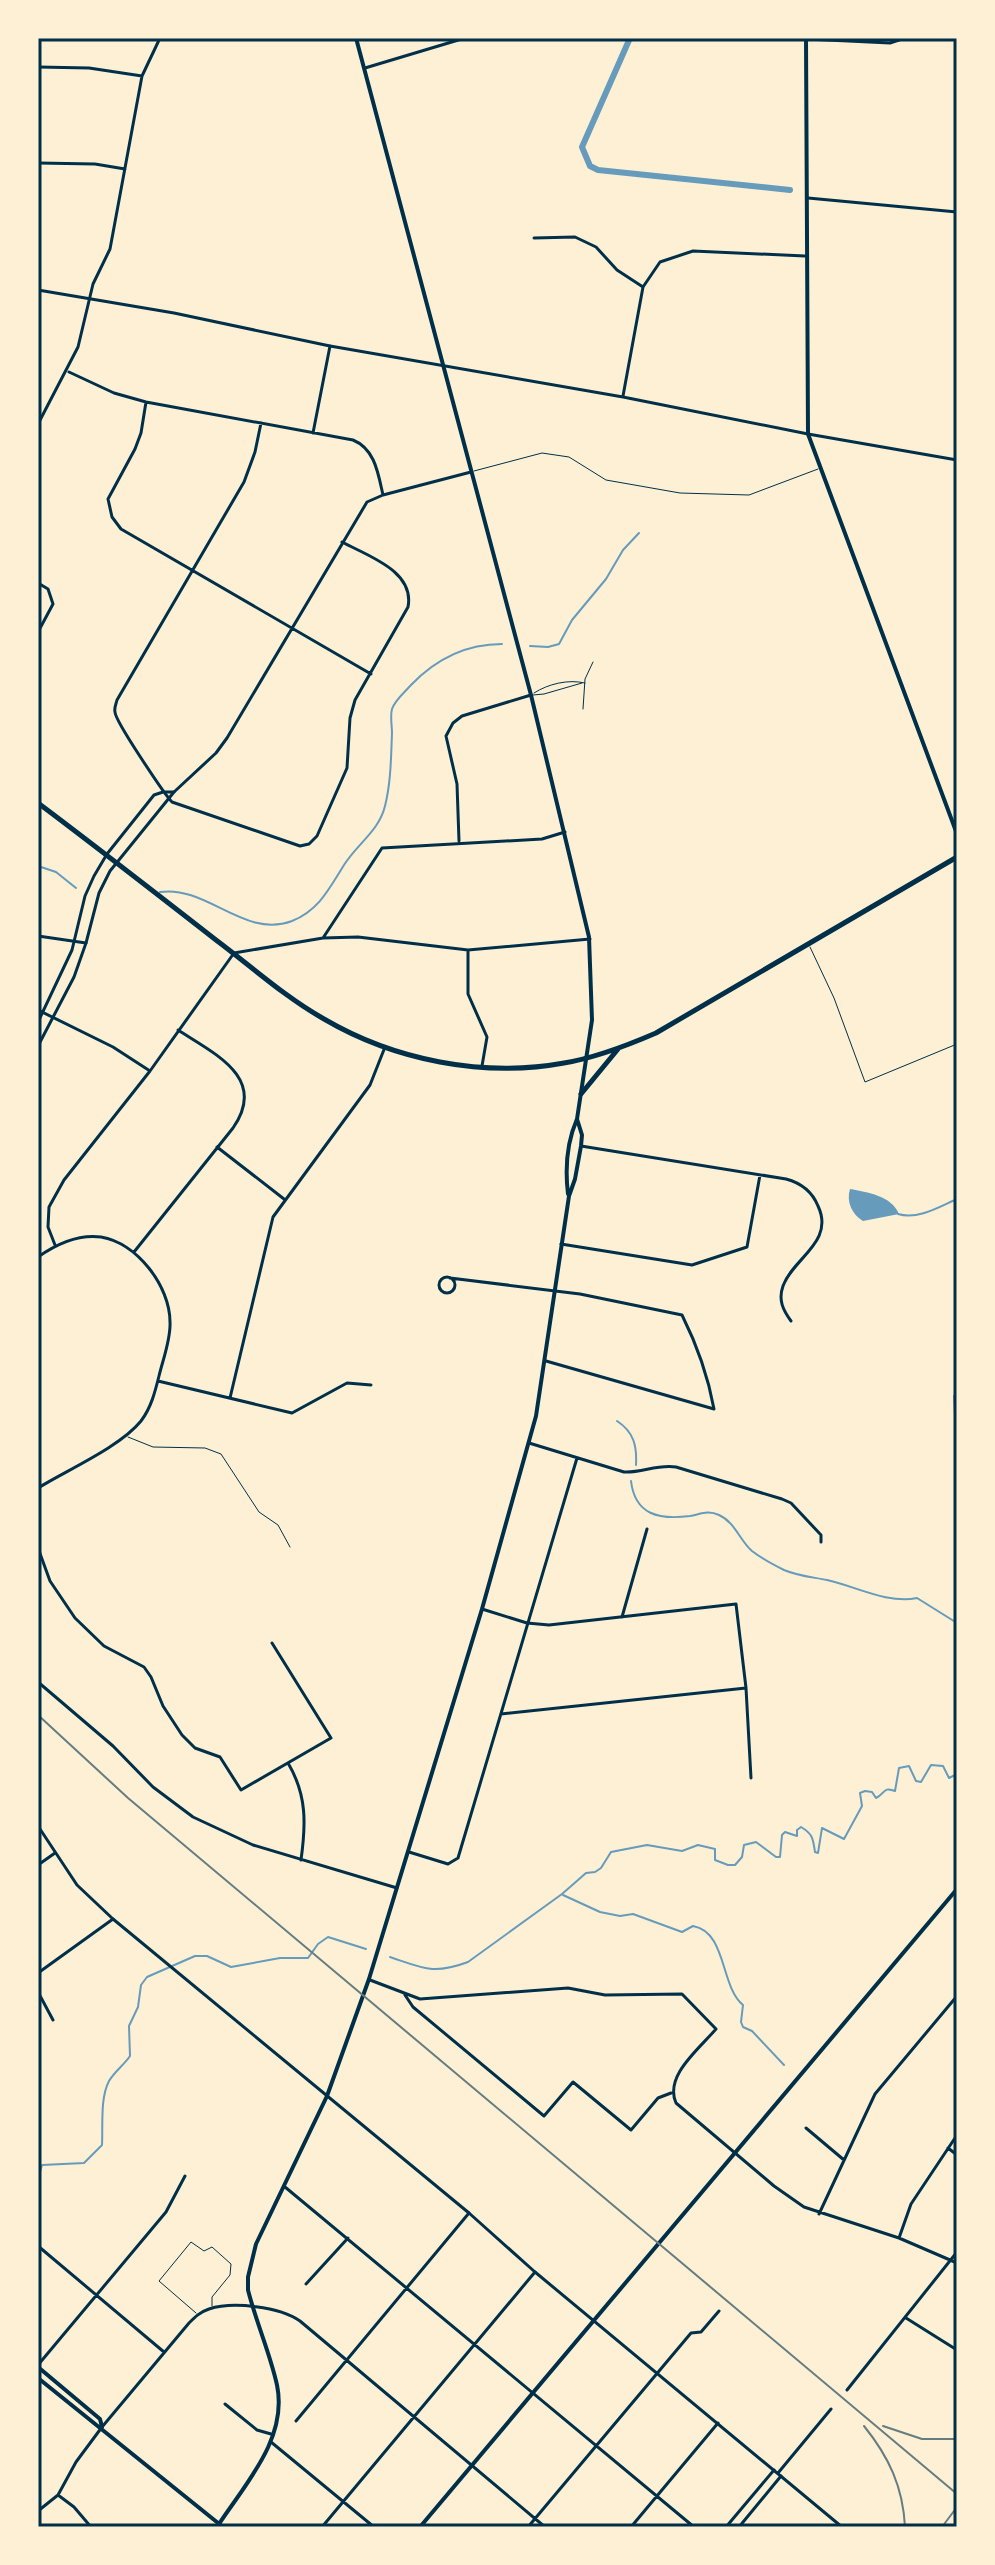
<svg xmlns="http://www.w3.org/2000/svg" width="995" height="2565" viewBox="0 0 995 2565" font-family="Quicksand,sans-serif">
  <rect width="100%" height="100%" fill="#fdf0d5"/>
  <path fill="#669bbc" d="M850,1189c17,3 42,7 49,25l-36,7c-11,-7 -17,-19 -13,-32z"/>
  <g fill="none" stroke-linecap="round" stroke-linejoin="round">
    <path stroke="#669bbc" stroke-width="2" d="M530,646l18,1 11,-3 13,-24 34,-41 17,-29 16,-17
      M38,866l18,6 20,16
      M160,892c47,-7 84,47 132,29 27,-11 37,-32 52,-56 13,-21 35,-34 41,-59 6,-24 6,-49 7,-73 0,-7 -2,-17 0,-24 3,-9 13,-17 19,-24 24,-25 55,-41 91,-41
      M898,1214c20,6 41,-7 59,-15
      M957,1393l-3,3 3,55
      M617,1421c17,11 20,25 19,44
      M631,1481c4,34 28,39 59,35 11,-2 18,-6 29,-1 16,7 21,26 33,36 9,7 22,14 32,19 14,6 28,7 43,10 28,6 60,24 90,18l40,25
      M563,1895l37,17 20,4 13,-2 49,18 11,-6c34,6 27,60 50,79l-2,17 2,5 9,4 32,34
      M390,1957c33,11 43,18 78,5l94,-68 24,-21 9,-1 6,-4 10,-16 36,-7 35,6 16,-6 17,4v11l13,5h7l7,-8 2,-12 12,-3 20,15h4l2,-22 3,-3 12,4v-6l4,-3c12,7 12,12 14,25l3,1 4,-25 22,11 18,-33 -2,-13 5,-2 7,1 4,6c9,-4 7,-12 19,-7l4,-23 10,-2 7,15 5,1 10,-17 12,1 6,12 8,-4
      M38,2179l4,-14 42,-2 18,-18c1,-19 -2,-47 7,-64 6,-10 15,-16 21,-25l-1,-30 9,-19 3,-22 6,-8 48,-21h12l24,11 49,-9h28l10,-14 10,-7 38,12"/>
    <path stroke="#669bbc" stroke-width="6" d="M630,38l-48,109 8,19 8,4 192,20"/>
    <path stroke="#003049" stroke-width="1" d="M474,471l68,-18 27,4 37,23 74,13 69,2 69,-26
      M534,693c14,-9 34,-14 51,-10
      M533,695l11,-1 38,-11
      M583,709l2,-30 8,-17
      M810,947l24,51 31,84 92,-38
      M128,1437l25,10 52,1 16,6 38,58 19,13 12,22
      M196,2313l-37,-32 32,-39 13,9 8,-4 19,17 -1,11 -18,22v9"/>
    <path stroke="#003049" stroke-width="3" d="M806,39l84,4 15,-5
      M38,67l51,1 53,8
      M365,68l100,-30
      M38,163l57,1 30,5
      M808,198l149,14
      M534,238l41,-1 21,10 21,23 26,17
      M69,372l45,21 32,9 207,38c22,9 25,33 30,55
      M623,396l20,-109 17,-25 33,-11 112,5
      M146,402l-5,31 -6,16 -27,50 4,18 9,12 250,145
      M261,423l-6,29 -11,30 -127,218c-1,4 -3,8 -2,12 0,9 50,83 57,90l128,44 9,-2 8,-8 30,-68 3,-50 5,-18 53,-93c7,-36 -40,-51 -66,-65
      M38,424l40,-77 15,-63 17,-35 32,-173 18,-38
      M313,433l17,-87
      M38,583l10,6 5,15 -15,28
      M174,792l42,-39 11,-15 140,-236 16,-7 88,-23
      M459,841l-2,-57 -11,-48 7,-13 9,-7 69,-21
      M38,936l48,7
      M323,938l59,-90 160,-9 23,-7
      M468,950v44l19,43 -5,29
      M38,1010l75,37 37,24
      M581,1146l205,33c15,4 26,12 32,27 17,36 -25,52 -35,80 -5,14 0,24 8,35
      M217,1147l67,52
      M561,1244l131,21 55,-18 13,-72
      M55,1245l-7,-18 1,-20 15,-27 86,-109 84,-118 89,-15 35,-1 110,13 122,-11
      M134,1252l99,-124c35,-50 -18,-74 -55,-98
      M38,1257c17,-12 40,-23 63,-20 36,6 69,49 69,85 1,17 -7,37 -11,54 -4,16 -8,32 -18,45 -21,26 -74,49 -103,67
      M439 1285a8 8 0 1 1 16 0a8 8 0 1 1-16 0Z
      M450,1278l130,16 102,21c15,30 26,61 32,94l-168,-48
      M158,1381l134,32 55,-30 24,2
      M230,1398l43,-181 97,-132 15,-38
      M529,1443l95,29c18,1 33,-8 52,-5l106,32 9,4 30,32v7
      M38,1548l12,33 25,37 29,28 40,21 7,10 12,29 19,29 13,13 25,9 21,33 90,-52 -59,-95
      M482,1609l45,14 22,2 187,-21 10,84 5,90
      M622,1617l25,-88
      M38,1682l75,64 40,41 40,30 60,28 144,43
      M501,1714l245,-26
      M288,1763c19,32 18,61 13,97
      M409,1852l39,12 10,-6 119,-400
      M38,1865l17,-12
      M38,1973l75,-54
      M370,1980l50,19 148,-11 37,7 77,-1 34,35c-17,20 -52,47 -40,74l98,83 30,21 95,31 58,25
      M38,1992l15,28
      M405,1995l8,12 131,109 29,-34 58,48 27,-32 13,-5
      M806,2128l38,32
      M948,2148l9,7
      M285,2187l409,340
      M819,2214l56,-120 82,-98
      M899,2238l12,-34 46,-69
      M38,2246l126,106
      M306,2284l42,-46
      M906,2318l51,32
      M38,2365l128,-153 19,-36
      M847,2390l110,-138
      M225,2404l32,26 14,4
      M296,2421l173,-208
      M271,2442l103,85
      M778,2473l53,-64
      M58,2495l16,12 17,20
      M38,2511l20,-16 18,-33 26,-35 87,-104c6,-6 11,-11 20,-14 24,-8 71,-2 91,12l245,206
      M322,2527l213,-255
      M528,2527l163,-194 10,-1 18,-21
      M631,2527l87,-104
      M726,2527l48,-57
      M739,2527l42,-51
      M956,2527l1,-1"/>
    <path stroke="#003049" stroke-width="3" d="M38,290l136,23 156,33 293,51 185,37 149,26
      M38,1022l34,-72 13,-54 9,-20 13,-22 47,-59 9,-3h11
      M38,1046l36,-69 12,-34 13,-50 11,-22 64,-79
      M38,1826l39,59 36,34 356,294 66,59 307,255"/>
    <path stroke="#003049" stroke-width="4" d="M806,38l2,396 149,400
      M420,2527l537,-638"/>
    <path stroke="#003049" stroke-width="4" d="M356,38l175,657 58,242 3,83 -15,99c-10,23 -12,50 -9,75
      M38,2367l62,52 2,8
      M38,2378l185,149
      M219,2524c27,-41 69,-86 58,-139 -7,-32 -21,-63 -29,-95v-13l8,-33 71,-148 42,-117 113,-370 54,-193 33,-220 6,-17 6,-33 1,-11 -5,-16"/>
    <path stroke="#003049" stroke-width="5" d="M38,803c60,45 119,91 178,137 36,27 69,57 108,79 70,41 159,59 240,44 31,-5 62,-17 92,-30l301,-176
      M581,1094l37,-45"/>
    <path stroke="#657d81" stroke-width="2" d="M38,1715l90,83 829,696
      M864,2426c25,31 39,61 41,101
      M883,2426l39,13h35
      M942,2527l15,-20"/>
  </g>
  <rect width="995" height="2565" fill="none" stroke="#fdf0d5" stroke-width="80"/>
  <rect x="40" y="40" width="915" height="2485" fill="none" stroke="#003049" stroke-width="3"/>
</svg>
